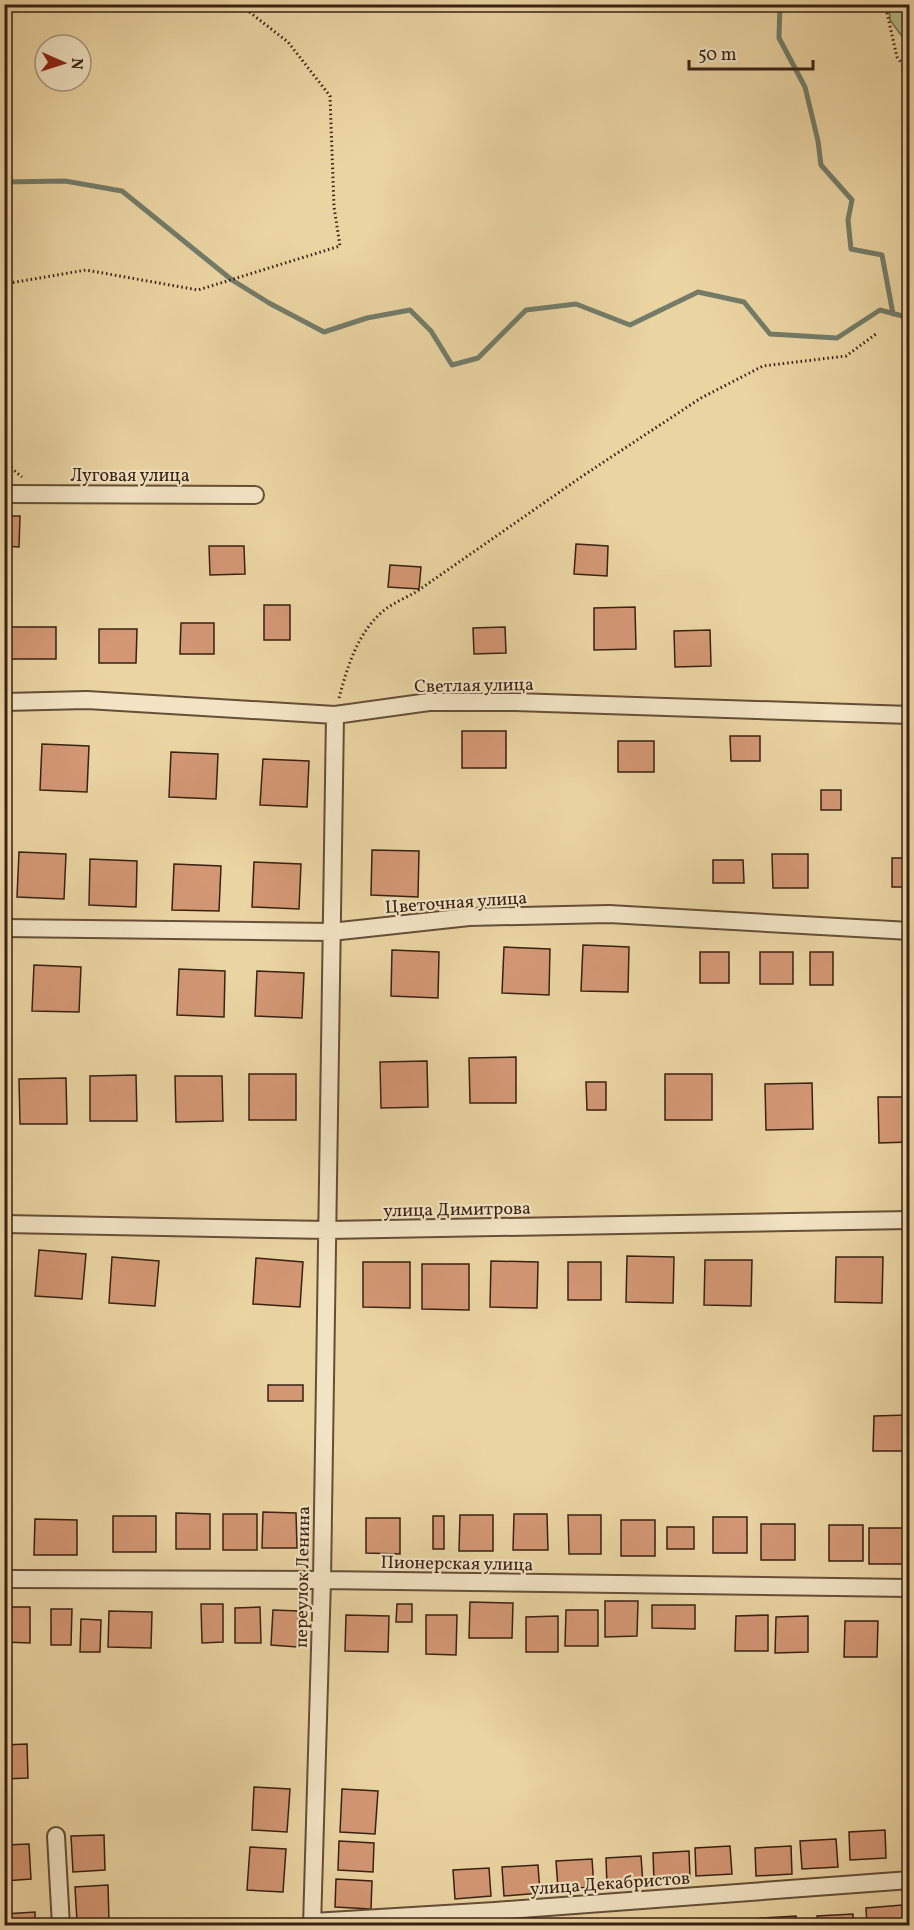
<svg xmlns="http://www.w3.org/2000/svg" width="914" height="1930" viewBox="0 0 914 1930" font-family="Vollkorn,serif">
  <rect width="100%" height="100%" fill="#ead4a2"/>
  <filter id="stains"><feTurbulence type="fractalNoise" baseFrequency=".00333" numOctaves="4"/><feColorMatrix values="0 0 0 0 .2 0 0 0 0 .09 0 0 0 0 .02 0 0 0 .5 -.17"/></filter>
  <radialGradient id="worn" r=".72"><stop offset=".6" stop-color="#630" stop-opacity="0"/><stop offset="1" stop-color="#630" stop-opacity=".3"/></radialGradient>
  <path fill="#b6bd85" stroke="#786f4d" stroke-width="1.5" d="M889,5h20v41l-19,-26z"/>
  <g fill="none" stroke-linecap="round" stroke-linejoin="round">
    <path stroke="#737c69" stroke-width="5" d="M780,4l-1,34 26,49 13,54 3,24 31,35 -4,20 3,29 31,6 11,59
      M4,182l61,-1 57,10 110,89 37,23 55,29 43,-14 43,-8 21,21 21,34 26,-7 48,-48 50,-6 54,21 68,-33 46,10 26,32 67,4 43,-28 30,8"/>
  </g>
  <path fill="#d39774" stroke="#392115" stroke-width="1.5" d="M4,516h16l-1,31 -15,-1z
    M576,544l32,2 -1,30 -33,-2z
    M209,546h35l1,28 -35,1z
    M390,565l31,2 -2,22 -31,-2z
    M264,605h26v35h-26z
    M635,607l1,42 -42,1v-42z
    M181,623h33v31h-34z
    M7,627h49v32h-49z
    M505,627l1,26 -32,1 -1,-26z
    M99,629h38l-1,34h-37z
    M710,630l1,36 -36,1 -1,-36z
    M462,731h44v37h-44z
    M730,736h30v25h-29z
    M618,741h36v31h-36z
    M42,744l47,2 -2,46 -47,-2z
    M171,752l47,2 -2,45 -47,-2z
    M263,759l46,2 -2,46 -47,-2z
    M821,790h20v20h-20z
    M372,850l47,1 -1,46 -47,-2z
    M19,852l47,2 -2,45 -47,-2z
    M772,854h36v34h-35z
    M892,858h18v29h-18z
    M90,859l47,2 -1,46 -47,-2z
    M713,860h30l1,23h-31z
    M254,862l47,2 -2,45 -47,-2z
    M174,864l47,2 -2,45 -47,-1z
    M583,945l46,2 -1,45 -47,-1z
    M504,947l46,2 -1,46 -47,-2z
    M392,950l47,2 -1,46 -47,-2z
    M700,952h29v31h-29z
    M760,952h33v32h-33z
    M810,952h23v33h-23z
    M34,965l47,2 -2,45 -47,-1z
    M179,969l46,2 -1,46 -47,-2z
    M257,971l47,2 -2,45 -47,-2z
    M516,1057v46h-46l-1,-45z
    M427,1061l1,46 -47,1 -1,-46z
    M249,1074h47v46h-47z
    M665,1074h47v46h-47z
    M136,1075l1,46h-47v-45z
    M175,1076h47l1,45 -47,1z
    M66,1078l1,46h-47l-1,-45z
    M586,1082h20v28h-19z
    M812,1083l1,46 -47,1 -1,-46z
    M878,1097h32v45l-31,1z
    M39,1250l47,4 -4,45 -47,-3z
    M627,1256l47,1 -1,46 -47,-1z
    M112,1257l47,4 -4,45 -46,-3z
    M836,1257h47l-1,46 -47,-1z
    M256,1258l47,4 -3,45 -47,-3z
    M705,1260h47l-1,46 -47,-1z
    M491,1261l47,1 -1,46 -47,-1z
    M363,1262h47v46l-47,-1z
    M568,1262h33v38h-33z
    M422,1264h47v46l-47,-1z
    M268,1385h35v16h-35z
    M907,1415l1,36h-35l1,-35z
    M4,1511h7v31h-7z
    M263,1512l33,1 1,35h-35z
    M176,1513l34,1v35h-34z
    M223,1514h34v36h-34z
    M514,1514h33l1,36h-35z
    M460,1515h33v36h-34z
    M568,1515h33v39h-32z
    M113,1516h43v36h-43z
    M433,1516h11v33h-11z
    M713,1517h34v36h-34z
    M366,1518h34v36l-34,-1z
    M35,1519l42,1v35h-43z
    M621,1520h34v36h-34z
    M761,1524h34v36h-34z
    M829,1525h34v36h-34z
    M667,1527h27v22h-27z
    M869,1528h34v36h-34z
    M605,1601h33l-1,35 -32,1z
    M470,1602l43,1 -1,35h-43z
    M201,1604h22v38l-21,1z
    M397,1604h15v18h-16z
    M652,1605h43v24l-43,-1z
    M4,1607h26v36l-26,-1z
    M260,1607l1,36h-26v-35z
    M51,1609h21l-1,36h-20z
    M273,1610l26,1 -2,36 -26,-2z
    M566,1610h32v36h-33z
    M109,1611l43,1 -1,36 -43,-1z
    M346,1615l43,1 -1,36 -43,-1z
    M426,1615h31l-1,40 -30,-1z
    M768,1615v36h-33l1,-35z
    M558,1616v36h-32v-35z
    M808,1616v36l-33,1 1,-36z
    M81,1619l20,1 -1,32h-20z
    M845,1621h33l-1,36h-33z
    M910,1624v36h-7v-35z
    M27,1744l1,34 -24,1v-34z
    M254,1787l36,2 -3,43 -35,-2z
    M342,1789l36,2 -3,43 -35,-2z
    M885,1830l1,28 -36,2 -1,-28z
    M104,1835l1,35 -32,2 -2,-36z
    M836,1839l2,28 -36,2 -2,-28z
    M339,1841l35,2 -1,29 -35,-2z
    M29,1844l2,35 -27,2v-36z
    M730,1846l2,28 -36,2 -1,-28z
    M791,1846l1,28 -36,2 -1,-28z
    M250,1847l36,2 -3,43 -36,-2z
    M689,1851l1,28 -36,2 -1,-28z
    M641,1856l2,28 -36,2 -1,-28z
    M592,1859l2,28 -36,2 -2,-28z
    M538,1865l2,28 -36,3 -2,-29z
    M489,1868l2,28 -36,3 -2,-29z
    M336,1879l36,2 -1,28 -36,-2z
    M108,1885l1,36 -32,1 -2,-35z
    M902,1905l1,21h-36l-1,-18z
    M35,1912v14h-31v-12z
    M853,1914v12h-35l-1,-10z
    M796,1916l1,10h-36l-1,-8z"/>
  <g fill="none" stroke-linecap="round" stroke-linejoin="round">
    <defs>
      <path id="minor" d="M4,494l251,1
        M4,702l83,-2 248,15 94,-13h86l395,13
        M4,928l327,4 138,-15 140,-3 301,17
        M4,1224l324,6 582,-10
        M4,1579l318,1 588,8
        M56,1836l5,90
        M313,1922l182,-11 415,-31
        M312,1926l10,-346 13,-865"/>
    </defs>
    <use href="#minor" stroke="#654e38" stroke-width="20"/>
    <path stroke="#392115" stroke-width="3" stroke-dasharray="1.5 3" stroke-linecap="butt" d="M885,4l12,53 13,17
      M4,284l82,-14 112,20 142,-44 -6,-39 -4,-111 -42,-54 -49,-38
      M4,462l18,15
      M339,698c9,-33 19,-68 48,-90 9,-6 20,-11 29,-16l168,-117 117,-77 62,-32 83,-10 30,-22"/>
    <use href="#minor" stroke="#f1e3c3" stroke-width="16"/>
  </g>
  <g text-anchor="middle" stroke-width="4.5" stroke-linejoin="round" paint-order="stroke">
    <g font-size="18" fill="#392115" stroke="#f1e3c3">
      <text x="130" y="481">Луговая улица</text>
      <text transform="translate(474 685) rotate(-1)" y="6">Светлая улица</text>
      <text transform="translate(456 902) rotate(-4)" y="6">Цветочная улица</text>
      <text transform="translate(457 1209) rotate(-1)" y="6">улица Димитрова</text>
      <text transform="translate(457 1563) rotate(1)" y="6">Пионерская улица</text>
      <text transform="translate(302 1577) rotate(-89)" y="6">переулок Ленина</text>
      <text transform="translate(610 1883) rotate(-4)" y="6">улица Декабристов</text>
    </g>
  </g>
  <rect width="914" height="1930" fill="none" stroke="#ead4a2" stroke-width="24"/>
  <rect x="6" y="6" width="902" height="1918" fill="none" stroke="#392115" stroke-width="3"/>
  <rect x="12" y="12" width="890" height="1906" fill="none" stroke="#392115" stroke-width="1.5"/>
  <g transform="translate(63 63) rotate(93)"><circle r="28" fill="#f1e3c3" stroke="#a7957d" stroke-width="1.5"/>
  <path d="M0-4.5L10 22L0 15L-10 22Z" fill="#8f2418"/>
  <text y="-9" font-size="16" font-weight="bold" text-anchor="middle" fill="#392115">N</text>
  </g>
  <path d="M689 60v9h124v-9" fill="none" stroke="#392115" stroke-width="3"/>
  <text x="698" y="60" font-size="18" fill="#392115" stroke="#f1e3c3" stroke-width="4.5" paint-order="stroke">50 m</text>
  <rect width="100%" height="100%" filter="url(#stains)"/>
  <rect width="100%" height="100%" fill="url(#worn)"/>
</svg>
